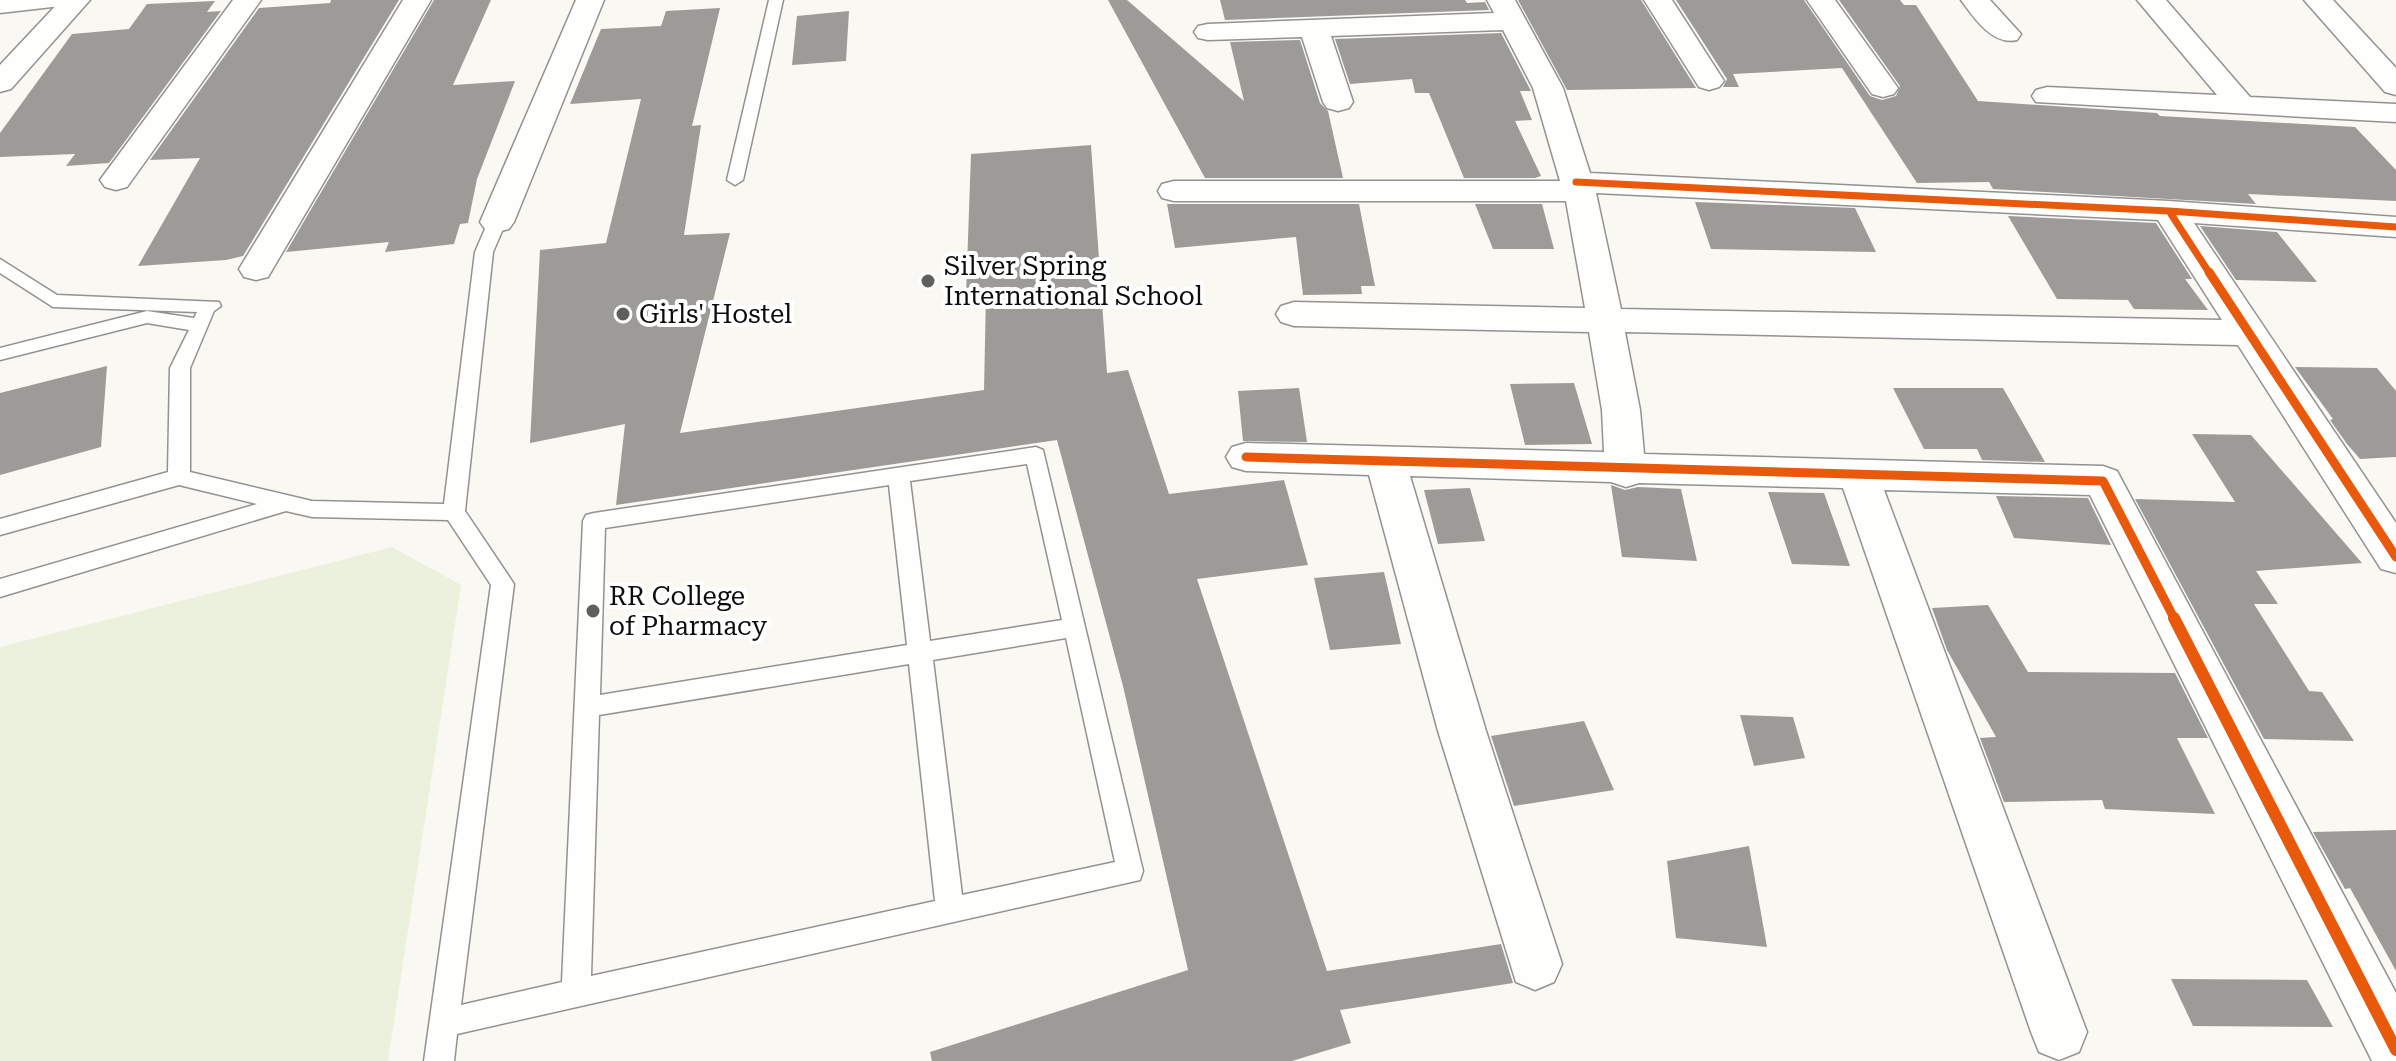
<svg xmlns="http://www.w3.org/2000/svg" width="2396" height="1061" viewBox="0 0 2396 1061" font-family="'Roboto Serif',serif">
  <rect width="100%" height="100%" fill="#faf8f2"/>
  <path fill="#ebf1dd" d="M392,547l69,38 -73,476h-388v-414z"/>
  <path fill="#9c9b97" d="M331,0h68l-156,256 -17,4 -88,6 62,-108 -50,2 109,-152 71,-5z
    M434,0h57l-38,85 62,-4 -38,98 -9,44 -8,1 -6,20 -69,8 4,-10 -103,10z
    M1108,0h19l117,101 -14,-59 70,-2 20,63 8,8 15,67h-138z
    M1220,0h245l2,3 18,-1 4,8 -264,10z
    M1518,0h123l55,88 -129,2z
    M1676,0h128l66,96 12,4 14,-4 4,-10 -61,-86h61l4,5h12l62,96 179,12 3,3 195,11 41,43v31l-148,-7 8,10 -263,-15 -4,-7 -72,1 -75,-115 -109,6 6,13h-16l4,-8z
    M215,1l-8,11 14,-1 -112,152 -43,3 9,-12 -75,3v-24l72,-99 57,-5 18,-25z
    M720,8l-28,118 9,-1 -17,110 46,-2 -50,200 304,-43 2,-97 -20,2 5,-141 120,-9 16,228 21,-3 41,124 115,-14 24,85 -111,14 130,392 174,-27 12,39 -173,27 11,33 -59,18h-360l-2,-9 258,-82 -65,-284 -66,-246 -441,65 9,-81 -95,19 10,-193 66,-7 35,-144 -71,5 31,-75 60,-3 5,-15z
    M849,11l-3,50 -54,4 5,-49z
    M1501,33l30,58h-11l12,29 -17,1 26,55 -6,2h-71l-35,-85h-14l-3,-14 -62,5 -15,-45z
    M1695,202l160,6 21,44 -165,-3z
    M1167,204h192l16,82h-14l1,8 -59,1 -7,-58 -121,11z
    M1475,204h67l12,45h-61z
    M2008,216l148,7 36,56h-7l23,31 -74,-1 -6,-9 -71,-1z
    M2200,226l77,6 40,50 -81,-2z
    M107,366l-6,81 -101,28v-82z
    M2295,367l82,1 19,23v66l-36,2 -13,-15 -17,-24 3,-1z
    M1574,383l18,61 -67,1 -15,-61z
    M1299,388l8,54 -64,-1 -5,-50z
    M1893,388h110l42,74 -63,-2 -5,-11h-53z
    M2192,434l59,1 111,128 -106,8 22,33h-24l55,87 13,1 32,49 -90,-2 -129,-240 100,3z
    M1611,485l14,5 13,-3 43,2 16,72 -75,-4z
    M1470,488l15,53 -47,3 -14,-54z
    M1768,492l56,1 26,73 -58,-2z
    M1996,496l92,2 23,47 -97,-7z
    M1384,572l17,72 -71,6 -16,-72z
    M1988,605l40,67 147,1 33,65h-31l38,76 -110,-5 -3,-9 -98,2 -24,-64 16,-1 -49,-87 -15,-42z
    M1740,715l53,2 12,41 -51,8z
    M1584,721l30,69 -100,16 -23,-70z
    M2396,830v141l-46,-83 -5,1 -32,-57z
    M1749,846l18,101 -91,-9 -9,-77z
    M2171,979l136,1 26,47 -140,-1z"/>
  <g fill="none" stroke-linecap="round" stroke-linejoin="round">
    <defs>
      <path id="service" d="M769,0h14l-40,180 -8,5 -8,-5z
        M497,217l9,5 -13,30 -28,259 49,73 -53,421 101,-23 21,-461 3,-6 8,-2 442,-66 7,3 100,421 -3,9 -683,154 -3,27h-30l67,-476 -43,-65 -136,-3 -26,-6 -286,86v-18l257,-75 -78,-19 -179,50v-16l168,-47 2,-104 19,-38 -42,-7 -147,37v-12l147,-37 47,7 3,-6 -144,-5 -53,-34v-14l57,36 162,7 2,4 -7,5 -24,57v104l122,29 132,3 31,-252 13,-30zM1027,464l35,156 -132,21 -20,-160zM889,485l18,160 -307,50 5,-167zM1066,638l49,224 -153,33 -29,-235zM909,664l26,237 -344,75 8,-261z"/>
      <path id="minor" d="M61,0h29l-79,89 -11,3v-27z
        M233,0h28l-134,187 -11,3 -11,-3 -5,-7z
        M403,0h28l-163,277 -12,3 -12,-3 -5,-8z
        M576,0h28l-90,222 -5,7 -12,3 -12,-3 -5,-7z
        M1487,0h28l48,88 27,85 579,28 227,16v20l-202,-14 202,300v50l-15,-4 -143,-224 -613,-13 15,78 4,44 459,12 14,5 279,522v68h-24l-282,-566 -206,-5 203,542 -8,20 -20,8 -20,-8 -8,-20 -188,-544 -204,-5 -13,4 -15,-5 -201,-6 76,255 76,233 -8,18 -19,8 -19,-8 -78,-251 -69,-256 -123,-4 -14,-4 -6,-10 6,-10 14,-4 358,9 -2,-42 -13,-78 -295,-6 -13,-4 -5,-8 5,-8 13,-4 291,6 -19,-107h-392l-12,-3 -4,-7 4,-7 12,-3h386l-27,-93 -30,-58 -172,6 22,66 -4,6 -11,3 -11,-3 -4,-6 -21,-65 -94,3 -10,-2 -4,-6 4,-6 10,-2 286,-11zM1596,193l562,27 64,100 -601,-11z
        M1644,0h28l52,81 -5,6 -10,3 -10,-3z
        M1807,0h28l63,88 -4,6 -11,3 -11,-3z
        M1961,0h29l31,34 -4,6c-24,6 -43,-22 -56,-40z
        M2137,0h29l84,97 146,7v18l-360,-20 -4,-6 4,-6 11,-3 170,8z
        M2304,0h29l63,68v27l-11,-3z"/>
      <path id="tertiary" d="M0,0h65l-4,6 -61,7z"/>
    </defs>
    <use href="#service" stroke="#939290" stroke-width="3"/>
    <use href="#minor" stroke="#939290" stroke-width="3"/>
    <use href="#tertiary" stroke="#939290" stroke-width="3"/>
    <use href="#service" fill="#fefefd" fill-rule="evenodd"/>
    <use href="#minor" fill="#fefefd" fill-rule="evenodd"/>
    <use href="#tertiary" fill="#fefefd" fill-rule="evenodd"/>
    <defs>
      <path id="cycleway-far2" d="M1576,182l593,29
        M2210,274l-41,-63 227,16"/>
      <path id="cycleway-far1" d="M2209,272l187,285
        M1246,457l857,24 72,139"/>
      <path id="cycleway" d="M2174,618l222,432"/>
    </defs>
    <use href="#cycleway-far2" stroke="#fff" stroke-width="11"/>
    <use href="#cycleway-far1" stroke="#fff" stroke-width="14"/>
    <use href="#cycleway" stroke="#fff" stroke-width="17"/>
    <use href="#cycleway-far2" stroke="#e8590c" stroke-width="7"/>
    <use href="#cycleway-far1" stroke="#e8590c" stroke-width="9"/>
    <use href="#cycleway" stroke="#e8590c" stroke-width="12"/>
  </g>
  <g fill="#5f5f5c" stroke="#fff" stroke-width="3">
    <circle cx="928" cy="281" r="8"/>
    <circle cx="623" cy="314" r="8"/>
    <circle cx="593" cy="611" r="8"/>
  </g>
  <g text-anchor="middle" stroke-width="8" stroke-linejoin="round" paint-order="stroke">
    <g font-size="26" fill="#0c0c0c" stroke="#fff" text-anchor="start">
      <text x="944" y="275">Silver Spring<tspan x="944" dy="30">International School</tspan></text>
      <text x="639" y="323">Girls' Hostel</text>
      <text x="609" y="605">RR College<tspan x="609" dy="30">of Pharmacy</tspan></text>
    </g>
  </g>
</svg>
